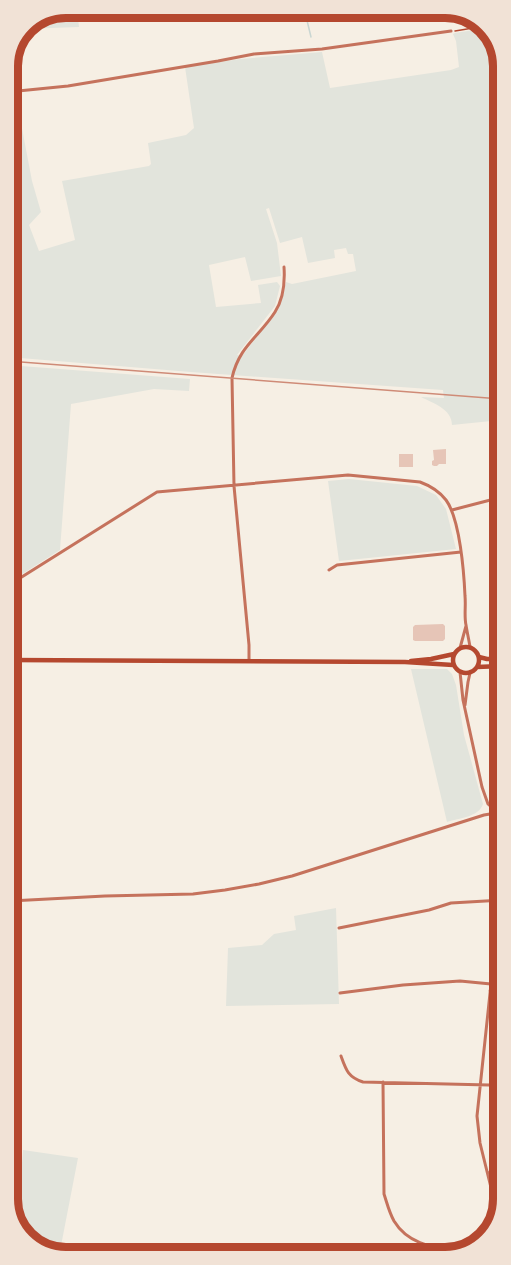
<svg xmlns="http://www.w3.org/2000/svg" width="511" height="1265" viewBox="0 0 511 1265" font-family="Mulish,sans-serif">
  <rect width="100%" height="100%" fill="#f6efe4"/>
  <path fill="#e2e4dc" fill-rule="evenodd" d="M65,8h12l2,19 -57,2 3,-5z
    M487,28l14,19v373l-49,5c0,-16 -19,-22 -31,-28l23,1 -1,-8 -252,-18 -183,-15v-158l7,1 -2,-60 -5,-1v-42h8l16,84 9,31 -12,13 10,26 36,-11 -13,-59 87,-15 2,-2 -3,-21 38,-8 8,-7 -9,-61 55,-8 82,-7 8,36 121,-18 8,-3 -3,-26 -3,-7 2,-1zM269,208l11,35 22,-6 6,26 27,-5 -1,-8 12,-2 2,6h5l3,17 -64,13 -6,-2 -3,14 -5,13 -36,47 -5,-1 38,-49 5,-20 -3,-4 -19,3 3,18 -45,4 -7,-42 36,-8 6,24 30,-5 -4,-33 -11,-34z
    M8,365l182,14 -1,12 -35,-2 -83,15 -11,146 -47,30 6,-65 -10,-2z
    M349,479l68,7 19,9 10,14 10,40 -117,12 -11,-80z
    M411,669h36l5,5 4,11 8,50 19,69c-4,13 -24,14 -36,18z
    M336,908l3,96 -113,2 2,-58 34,-3 12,-11 22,-4 -2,-14z
    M23,1150l55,8 -19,98 -29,-11 -13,-18z"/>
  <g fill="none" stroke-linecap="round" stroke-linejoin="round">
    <path stroke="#c9d6d2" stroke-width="1.5" d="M304,8l7,29"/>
  </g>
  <path fill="#e6c5b7" d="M446,449v15h-7l-2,2h-3l-2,-1v-4l2,-1 -1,-10z
    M399,454h14v13h-14z
    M443,624l2,2v13l-2,2h-28l-2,-1v-13l2,-2z"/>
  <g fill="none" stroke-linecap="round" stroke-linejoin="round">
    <path stroke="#b5482f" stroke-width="1.5" d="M455,31l30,-5"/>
    <path stroke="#c5725c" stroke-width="3" d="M8,92l60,-6 150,-25 36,-7 68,-5 129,-18
      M452,510l50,-13
      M329,570l8,-5 124,-13
      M9,585l148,-93 191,-17 72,7c11,4 19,9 26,18 14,19 18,73 19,96 1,10 -1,20 1,29 1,7 3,15 4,22
      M460,648l6,-22
      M249,661v-16l-15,-159 -2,-108c7,-32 27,-41 43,-66 9,-14 10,-30 9,-45
      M460,672l3,28 19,87 6,17 9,8 4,9 2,11
      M465,705l3,-23 2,-9
      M10,901l95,-5 88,-2 32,-4 34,-6 33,-8 192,-61 18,-3
      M339,928l90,-18 22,-7 52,-3
      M490,991l10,1 1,-7 -2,-4
      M340,993l63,-8 57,-4 31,3
      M341,1056c5,14 7,21 22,26l126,3 14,-4
      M383,1082l1,112c3,9 5,18 10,27 12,20 37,29 60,26 9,-1 19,-3 28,-5
      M488,1173l15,-3
      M498,1216l-18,-73 -3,-27 14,-132 3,-3h5l4,-8
      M411,1255l8,-12"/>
    <path stroke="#b5482f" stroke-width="4.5" d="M453 660a13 13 0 1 1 26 0a13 13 0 1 1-26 0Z
      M479,657l8,2h15
      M9,660l396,2 48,3
      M411,661l20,-2 23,-5
      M477,667l25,-1"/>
    <path stroke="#cf8b77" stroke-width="1.5" d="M8,361l493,38"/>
  </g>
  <path d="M0 0H511V1265H0ZM66 18H445A48 48 0 0 1 493 66V1199A48 48 0 0 1 445 1247H66A48 48 0 0 1 18 1199V66A48 48 0 0 1 66 18Z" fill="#f1e2d6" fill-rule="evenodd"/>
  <path fill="none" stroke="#b5482f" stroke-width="8" d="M66 18H445A48 48 0 0 1 493 66V1199A48 48 0 0 1 445 1247H66A48 48 0 0 1 18 1199V66A48 48 0 0 1 66 18Z"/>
</svg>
